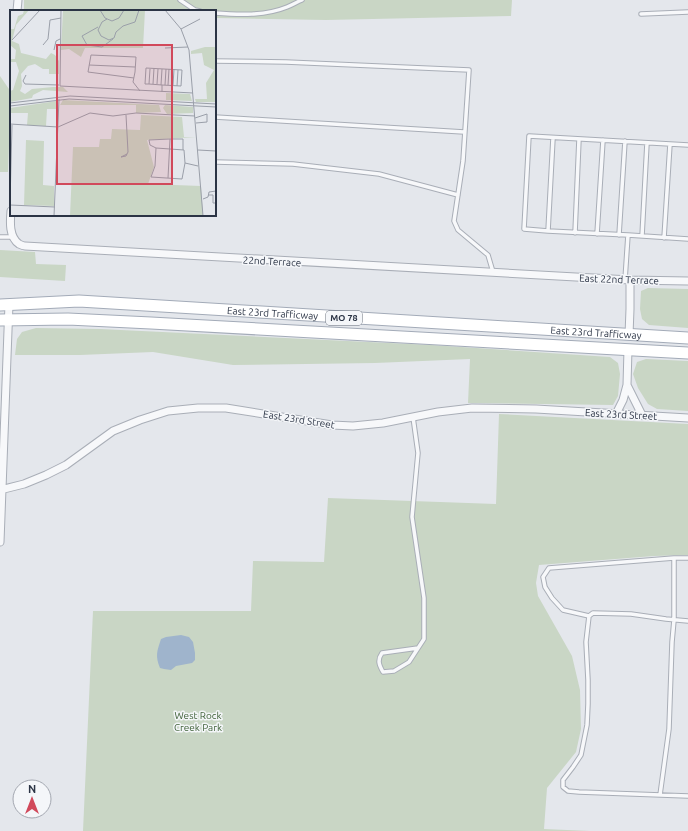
<svg xmlns="http://www.w3.org/2000/svg" width="688" height="831" viewBox="0 0 688 831" font-family="Ubuntu,sans-serif">
  <rect width="100%" height="100%" fill="#e4e7ec"/>
  <path fill="#c9d6c5" d="M24,0h488l-1,16 -185,4 -111,-2v-7h-191z
    M0,76l11,16 -3,80h-8z
    M0,250l35,2 1,12 30,1 -1,16 -65,-4z
    M648,288l40,1v39l-39,-3 -7,-6 -2,-10 1,-18z
    M36,328l64,1 331,16 179,12 8,6 2,11 -2,22 -5,9 -145,-2 2,-44 -95,4 -142,2 -80,-13 -73,3h-65l2,-16 5,-7z
    M646,359l42,2v50l-31,-2 -9,-5 -10,-16 -5,-14 4,-12z
    M499,414l189,10v131l-34,1 -115,9 -3,18 2,13 34,60 8,34 1,39 -5,23 -29,36 -3,41 46,2h-507l10,-220h158l2,-50 71,1 4,-64 168,6z"/>
  <path fill="#9fb4cc" d="M181,635l8,2 4,5 2,11v7l-3,3 -16,3 -5,4 -7,-1 -4,-1c-5,-12 -3,-17 1,-29l5,-2z"/>
  <g fill="none" stroke-linecap="round" stroke-linejoin="round">
    <defs>
      <path id="service" d="M180,0l15,10 5,1
        M215,13c24,2 50,3 72,-6 5,-2 10,-5 15,-7
        M641,14l47,-2
        M215,61l71,1 183,8 -6,91 -9,60 4,9 30,25 5,17
        M215,117l249,15
        M553,138l-5,93 80,4
        M215,162l78,2 86,10 79,21
        M548,231l-24,-2 5,-93 159,9
        M575,233l4,-94
        M597,234l6,-94
        M619,235l6,-94
        M642,236l5,-93
        M0,237h12
        M664,238l6,-94
        M625,280l3,-45 60,4
        M413,417l5,36 -6,64 12,81v41l-15,23 -15,9 -11,1c-4,-7 -6,-12 -1,-19l36,-5
        M589,616l-26,-6 -11,-12 -7,-11 -2,-10 6,-9 125,-10
        M688,621l-22,-2 -35,-5 -38,-1 -4,3 -3,26 2,38v24l-1,21 -6,30 -8,12 -10,13v7l5,4 11,1 109,4
        M660,795l9,-66 3,-87 2,-22v-62h14"/>
      <path id="minor" d="M17,11l1,-11
        M11,211c-1,11 -2,26 8,33 2,1 4,2 6,2l605,34 58,1
        M629,335l1,-26v-29
        M628,349l-1,36 15,30
        M616,414l7,-14 4,-15
        M0,490l24,-6 22,-9 20,-10 47,-34 27,-11 28,-9 30,-3h28l106,17 21,1 30,-3 55,-11 34,-4 64,1 152,9
        M0,542l9,-238"/>
      <g id="primary">
        <path id="s1" d="M0,305l79,-4 609,37"/>
        <path d="M0,320l68,-1 83,4 537,30"/>
      </g>
    </defs>
    <use href="#service" stroke="#a9aeb7" stroke-width="5.5"/>
    <use href="#minor" stroke="#a9aeb7" stroke-width="9"/>
    <use href="#primary" stroke="#a3abb8" stroke-width="13"/>
    <use href="#service" stroke="#f7f8fa" stroke-width="3.5"/>
    <use href="#minor" stroke="#f7f8fa" stroke-width="7"/>
    <use href="#primary" stroke="#fff" stroke-width="11"/>
  </g>
  <g text-anchor="middle" stroke-width="3" stroke-linejoin="round" paint-order="stroke">
    <rect fill="#f4f6f9" stroke="#676e7b" stroke-width="1" x="326" y="311" width="36" height="14" rx="3"/>
    <g font-size="9" font-weight="bold" fill="#2b3445">
      <text x="344" y="321">MO 78</text>
    </g>
    <g font-size="10" fill="#2b3445" stroke="#f4f6f9">
      <text transform="translate(272 261) rotate(3)" y="4">22nd Terrace</text>
      <text transform="translate(619 279) rotate(2)" y="4">East 22nd Terrace</text>
      <text dy="4" stroke="none"><textPath href="#s1" startOffset="273">East 23rd Trafficway</textPath></text>
      <text dy="4" stroke="none"><textPath href="#s1" startOffset="597">East 23rd Trafficway</textPath></text>
      <text transform="translate(621 414) rotate(3)" y="4">East 23rd Street</text>
      <text transform="translate(299 419) rotate(9)" y="4">East 23rd Street</text>
    </g>
    <g font-size="10" fill="#3f6138" stroke="#f4f6f9">
      <text x="198" y="719">West Rock<tspan x="198" dy="12">Creek Park</tspan></text>
    </g>
  </g>
  <g transform="translate(10 10)">
    <rect width="206" height="206" fill="#e4e7ec"/>
    <path d="M14,0h5l-13,15 -4,16 7,3 2,9 25,6 5,-6 4,2 4,6v13h-10v-5h-6l-8,-5 -7,2 -7,8 1,12 -2,5 5,3 7,-5 21,-2h10l5,5 -25,-2 -10,5 -1,3 -22,4v-11l3,-1 6,-19 -3,-9h-6v-3h5l1,-9 -6,-5v-16h4l4,-13 5,-2zM53,0h82l-2,38h-58l-4,9 -12,-8 -8,1zM195,37h11v55h-20l-1,-3h12l-1,-16 8,-13 -10,-5 -2,-12 -11,1v-3zM156,83l24,1 2,7 -26,-1zM53,90l96,5 2,7 -25,1v-8h-76zM47,91v8h-10l-1,17 -19,-1 1,-12h-18v-5zM155,95l28,2v6l-26,1 -4,-6zM131,105l41,2 2,20h12l-49,3 7,27 -6,17 53,2 2,30h-133l3,-69h26l1,-8h11l1,-10 28,1zM16,130l18,1 -1,44 11,1v20l-30,-1z" fill="#c9d6c5"/>
    <path fill="none" stroke="#9a9fa9" stroke-width="1" d="M51,0l-1,76 133,7M90,0l5,8 7,3 7,-3 5,-8M155,0l16,19 8,21 14,166M97,9l-5,3 -4,8 3,6 8,4 5,-2 2,-6 7,-6 12,-4 4,-12M88,17l-16,9 5,9 15,2 11,-8M171,19l19,-10M2,30l28,-30M33,35l5,-6 2,-19 11,-2M155,38l23,-1M44,40l2,-9 4,-2M79,55l46,2M140,59l-1,15 13,1M16,65l-3,6 2,3 34,1M124,68l-46,-6 3,-17 45,2 -1,15 -2,10 7,9M139,74h-4l1,-16 36,2 -1,16 -19,-1v7M143,74l1,-16M147,74l1,-15M151,75l1,-16M155,75l1,-16M158,75l1,-16M163,75l1,-16M167,76l1,-16M0,93l60,-7 146,8M0,96l59,-7 147,8M116,105l2,37 -2,4 -5,1 6,-3M185,108l12,-4v8l-11,1M0,114l48,3 32,-14 23,3 23,-3 59,3M146,138l-6,-3 -1,-5 21,-1M188,140l18,1M175,153l-1,-13 -28,-2 -1,18 -4,11 31,2 3,-16 13,3M158,168l2,-39h13v11M198,185h5v8h3M193,189l5,-2 1,-5 7,-1M0,193l2,-78M0,195l45,2M44,206l5,-117"/>
    <path fill="#d1495b" fill-opacity="0.15" stroke="#d1495b" stroke-width="2" d="M47,35h115v139h-115z"/>
    <rect width="206" height="206" fill="none" stroke="#2b3445" stroke-width="2"/>
  </g>
  <g transform="translate(32 799)"><circle r="19" fill="#f4f6f9" stroke="#a4a8b1"/>
  <path d="M0-3L7 15L0 10L-7 15Z" fill="#d1495b"/>
  <text y="-6" font-size="11" font-weight="bold" text-anchor="middle" fill="#2b3445">N</text>
  </g>
</svg>
